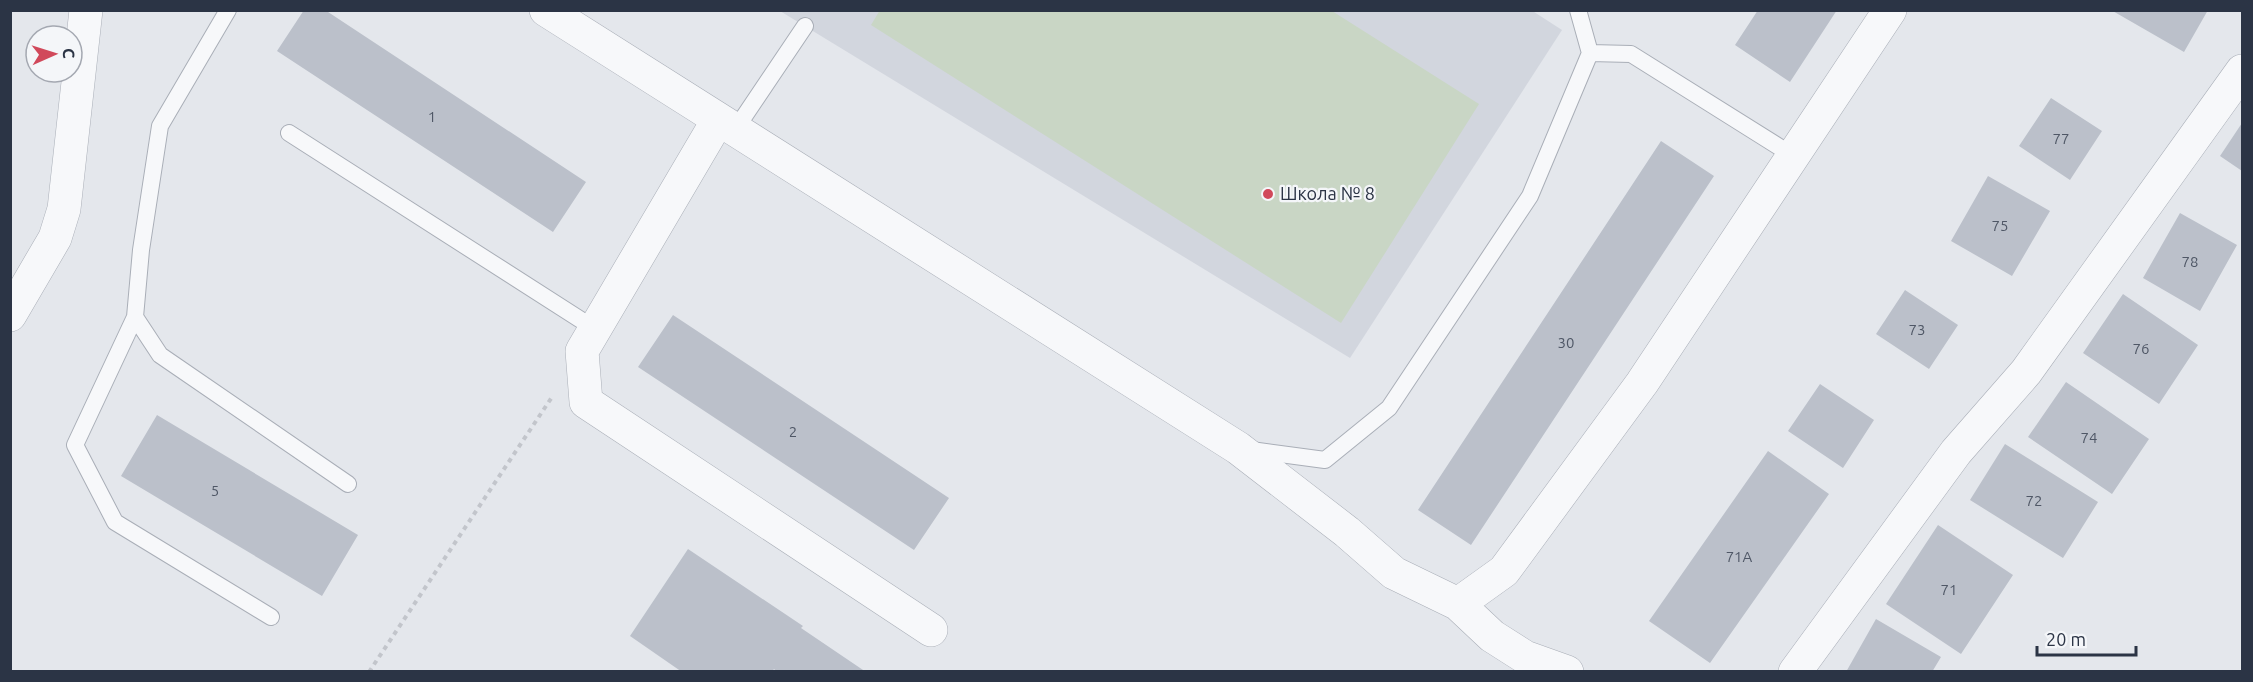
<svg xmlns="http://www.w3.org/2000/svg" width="2253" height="682" viewBox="0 0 2253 682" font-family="Ubuntu,sans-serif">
  <rect width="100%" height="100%" fill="#e4e7ec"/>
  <path fill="#d2d6de" d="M1531,10l31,20 -212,328 -570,-347z"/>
  <path fill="#c9d6c5" d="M880,10l452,1 147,93 -138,219 -470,-298z"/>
  <path fill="#bbc0ca" d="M304,10h21l261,172 -33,50 -276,-181z
    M1758,10h79l-47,72 -55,-37z
    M2111,10h97l-24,42z
    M2051,98l51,33 -32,49 -51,-34z
    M2242,123v48l-22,-15z
    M1661,141l53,35 -243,369 -53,-35z
    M1988,176l62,35 -38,65 -61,-35z
    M2180,213l57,32 -37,66 -57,-33z
    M1905,290l53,35 -29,44 -53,-35z
    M2123,294l75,51 -39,59 -76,-51z
    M673,315l276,183 -35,52 -276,-183z
    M2066,382l83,57 -37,55 -84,-57z
    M1820,384l54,36 -31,48 -55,-37z
    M157,415l201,120 -36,61 -201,-120z
    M2005,444l93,58 -35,56 -93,-58z
    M1768,451l61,43 -119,169 -61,-42z
    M1938,525l75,50 -52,79 -75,-50z
    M688,549l115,77 -2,2 65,44h-89l-3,-3 -2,3h-90l-52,-36z
    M1876,619l65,38 -9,15h-86z"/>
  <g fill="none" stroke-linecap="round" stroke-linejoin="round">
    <defs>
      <path id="service" d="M228,10l-68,116 -19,124 -6,67 25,38 188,129
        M1590,53l41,1 161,101
        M735,130l70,-104
        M289,133l306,196
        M135,317l-60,128 40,77 156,95
        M1251,450l74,10 64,-52 141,-212 60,-143 -12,-43"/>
      <path id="minor" d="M546,10l692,438 109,84 47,41 64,31 34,32 33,21 42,15
        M718,120l-136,231 4,51 345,228
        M10,315l45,-77 9,-29 22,-199
        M1458,604l46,-33 138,-188 248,-373
        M1795,672l161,-220 70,-80 216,-301"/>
    </defs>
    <use href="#service" stroke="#a9aeb7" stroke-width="18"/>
    <use href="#minor" stroke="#a9aeb7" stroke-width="34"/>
    <path stroke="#c2c5cb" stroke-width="4" stroke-dasharray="4.5 4.5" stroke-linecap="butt" d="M369,672l183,-275"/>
    <use href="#service" stroke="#f7f8fa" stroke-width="16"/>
    <use href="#minor" stroke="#f7f8fa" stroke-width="33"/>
  </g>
  <circle fill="#d1495b" stroke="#f4f6f9" stroke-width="2" cx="1268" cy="194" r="6"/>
  <g text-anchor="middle" stroke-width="4.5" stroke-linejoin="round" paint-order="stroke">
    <g font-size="15" fill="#4f5766">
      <text x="432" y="122">1</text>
      <text x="2061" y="144">77</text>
      <text x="2000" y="231">75</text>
      <text x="2190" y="267">78</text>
      <text x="1917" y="335">73</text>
      <text x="1566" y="348">30</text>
      <text x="2141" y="354">76</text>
      <text x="793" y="437">2</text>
      <text x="2089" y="443">74</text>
      <text x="215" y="496">5</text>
      <text x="2034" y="506">72</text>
      <text x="1739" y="562">71А</text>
      <text x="1949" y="595">71</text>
    </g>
    <g font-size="18" fill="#2b3445" stroke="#f4f6f9" text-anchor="start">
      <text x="1280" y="200">Школа № 8</text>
    </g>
  </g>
  <rect width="2253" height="682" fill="none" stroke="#2b3445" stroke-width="24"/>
  <g transform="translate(54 54) rotate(87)"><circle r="28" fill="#f4f6f9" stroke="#a4a8b1" stroke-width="1.5"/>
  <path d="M0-4.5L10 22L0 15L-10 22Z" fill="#d1495b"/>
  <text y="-9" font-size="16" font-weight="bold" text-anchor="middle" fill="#2b3445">С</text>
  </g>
  <path d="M2037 646v9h99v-9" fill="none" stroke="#2b3445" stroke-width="3"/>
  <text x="2046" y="646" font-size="18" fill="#2b3445" stroke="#f4f6f9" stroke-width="4.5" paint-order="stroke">20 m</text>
</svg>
